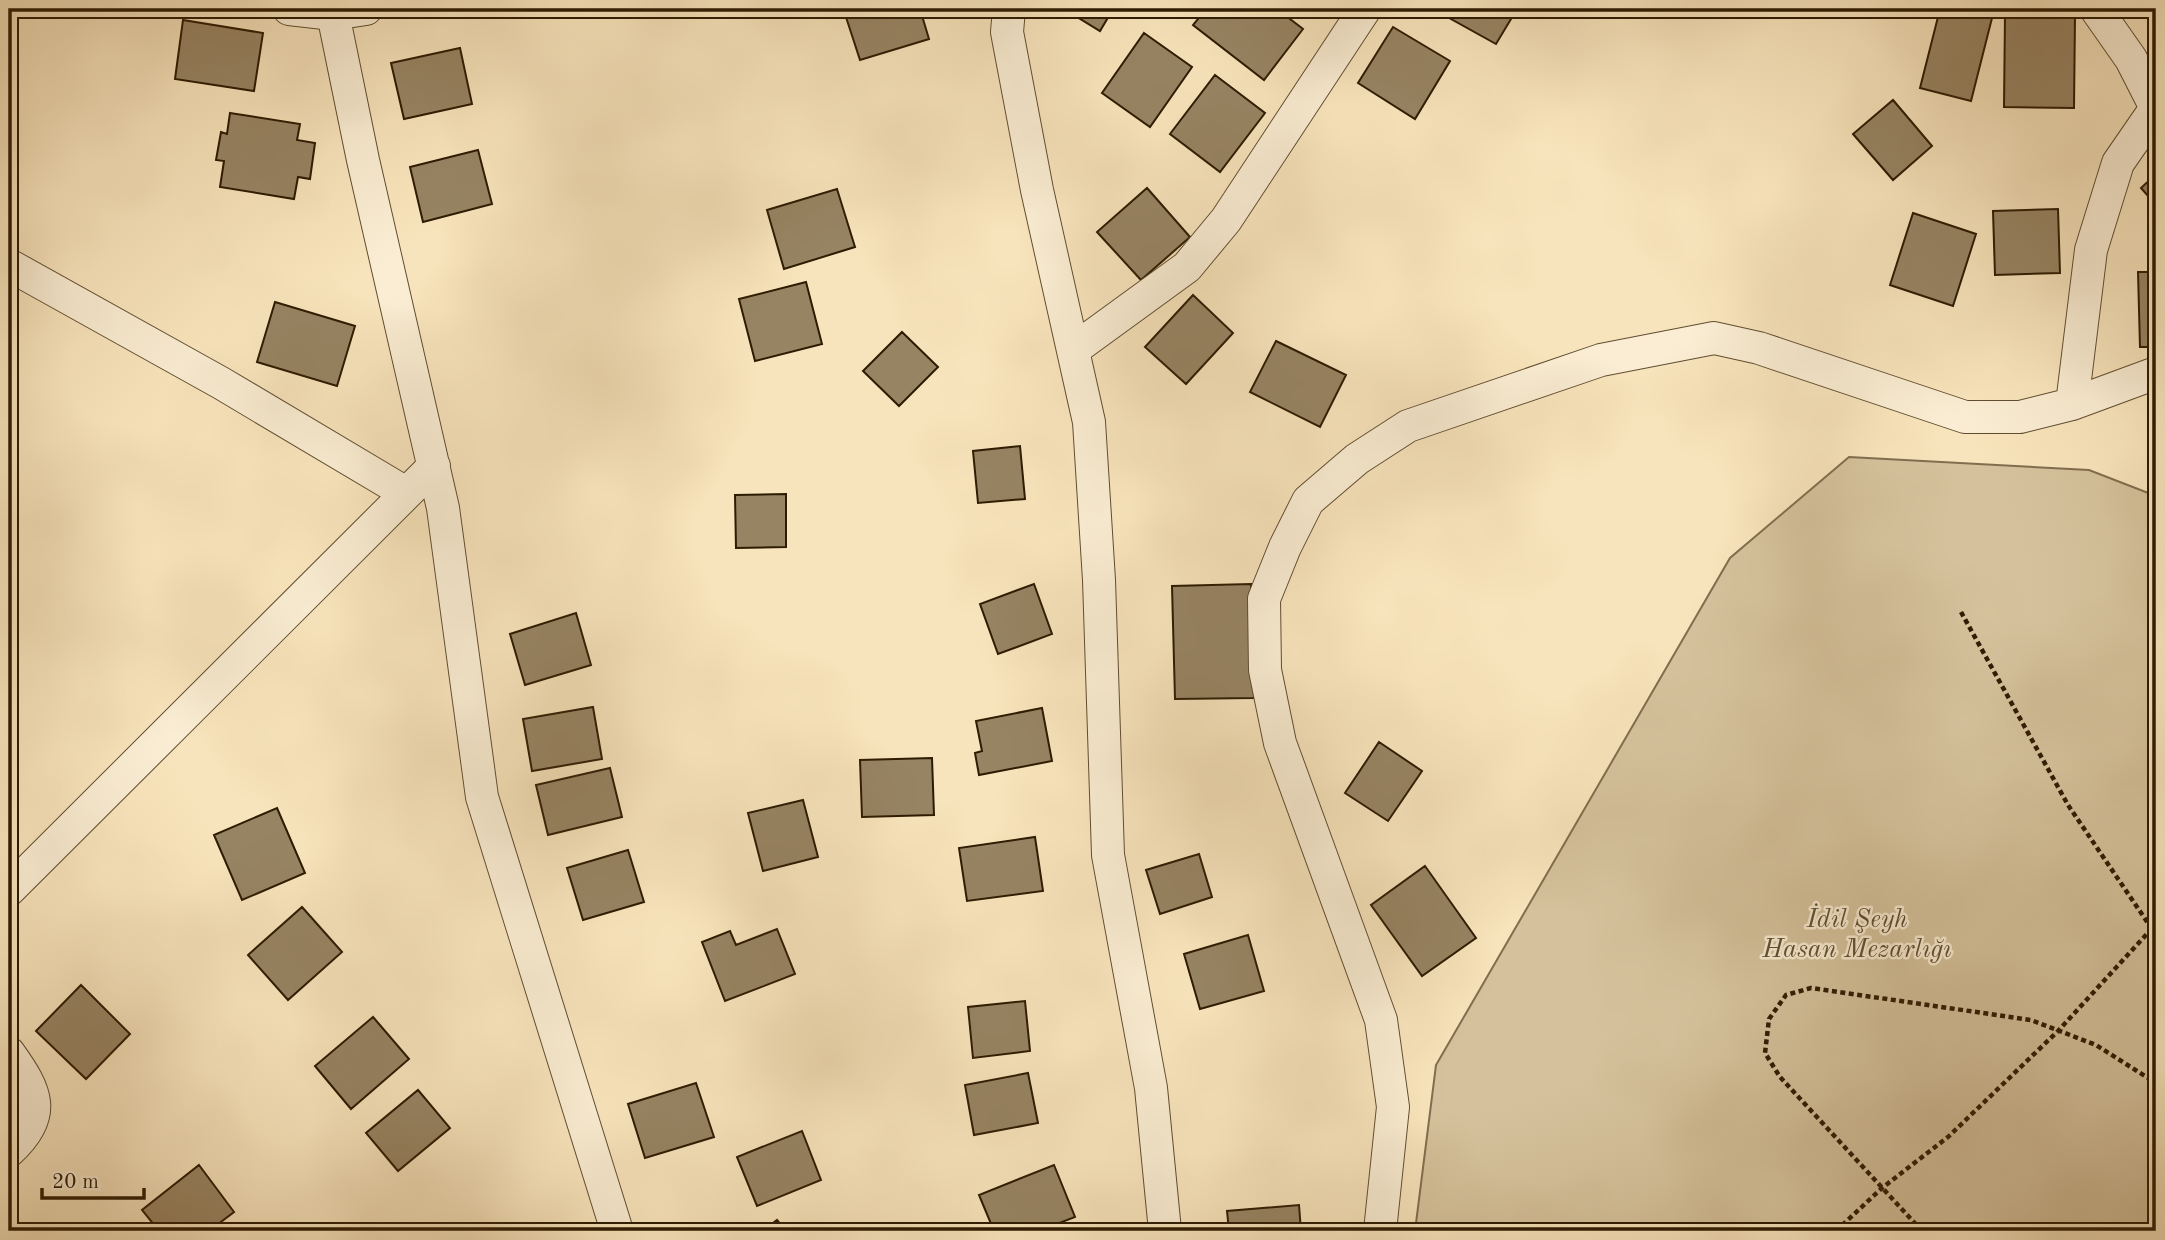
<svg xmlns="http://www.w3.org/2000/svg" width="2165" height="1240" viewBox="0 0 2165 1240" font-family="'Old Standard TT',serif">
  <rect width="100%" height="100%" fill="#f8e4bc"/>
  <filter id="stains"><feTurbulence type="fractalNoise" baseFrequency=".00286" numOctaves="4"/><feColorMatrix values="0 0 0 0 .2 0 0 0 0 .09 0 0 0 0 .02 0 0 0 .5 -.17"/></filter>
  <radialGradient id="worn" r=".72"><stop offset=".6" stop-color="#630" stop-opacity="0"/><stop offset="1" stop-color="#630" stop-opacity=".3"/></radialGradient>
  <path fill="#d5c29c" stroke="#816e4f" stroke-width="2" d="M1849,457l240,13 67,26v735h-741l21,-166 294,-507z"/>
  <path fill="#978463" stroke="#2d1b02" stroke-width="2" d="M851,9h69l9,30 -69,21 -16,-49z
    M1064,9h49l-13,22z
    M1206,9h71l26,20 -39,51 -71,-55z
    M1433,9h84l-21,35z
    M1940,9h16l36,9 -21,83 -51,-13z
    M2005,15l70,1 -1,92 -70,-1z
    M183,20l80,13 -9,58 -79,-12z
    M1393,27l57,34 -35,58 -57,-36z
    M1144,33l48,34 -42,60 -48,-34z
    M460,48l12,56 -68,15 -13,-56z
    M1215,75l50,38 -45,59 -50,-38z
    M1893,100l39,46 -39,34 -40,-46z
    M230,113l70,11 -3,16 18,3 -5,36 -12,-2 -4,22 -74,-12 4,-26 -8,-1 5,-28 6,2z
    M478,150l14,54 -69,18 -13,-55z
    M2156,174v31l-15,-17z
    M1147,188l43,49 -49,43 -44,-48z
    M837,189l18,58 -71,22 -17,-59z
    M2058,209l2,64 -65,2 -2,-64z
    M1913,213l63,21 -23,72 -63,-21z
    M2138,272h18v75h-16z
    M806,282l16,62 -67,17 -16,-62z
    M1193,295l40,38 -47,51 -41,-37z
    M275,302l80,24 -18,60 -80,-24z
    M902,332l36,35 -39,39 -36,-35z
    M1276,341l70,34 -26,52 -70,-35z
    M1020,446l5,53 -47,4 -5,-52z
    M786,494v53l-50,1 -1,-53z
    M1034,584l18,50 -54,20 -18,-50z
    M1251,584l3,114 -79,1 -3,-113z
    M576,613l15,52 -66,20 -15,-51z
    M593,707l9,52 -70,12 -9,-52z
    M1042,708l10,53 -73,14 -4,-22 7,-2 -6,-30z
    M1379,742l43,29 -34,50 -43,-28z
    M932,758l2,57 -72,2 -2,-57z
    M610,768l12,49 -74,18 -12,-50z
    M803,800l15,57 -55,14 -15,-58z
    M277,808l28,65 -63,27 -28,-65z
    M1035,837l8,54 -76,10 -8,-53z
    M628,850l16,52 -61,18 -16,-52z
    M1199,854l13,43 -52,17 -14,-44z
    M1425,866l51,72 -54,38 -51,-71z
    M302,907l40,45 -54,48 -40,-45z
    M777,929l18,45 -70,27 -23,-59 28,-11 6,14z
    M1248,935l16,56 -64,18 -16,-55z
    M81,985l49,49 -44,45 -50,-48z
    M1025,1001l5,50 -57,7 -5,-51z
    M373,1017l36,42 -58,50 -36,-43z
    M1028,1073l10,50 -64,12 -9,-50z
    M696,1083l18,54 -69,21 -17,-54z
    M418,1090l32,38 -52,43 -32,-38z
    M802,1131l19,49 -64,26 -20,-49z
    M199,1165l35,47 -25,19h-50l-17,-21z
    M1054,1165l21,52 -36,14h-45l-15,-36z
    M1299,1205l2,26h-72l-2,-20z
    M777,1220l9,11h-23z"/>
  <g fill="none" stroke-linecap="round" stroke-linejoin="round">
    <defs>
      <path id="street" d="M289,9l44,5 33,-5
        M332,9l31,151 80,348 39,289 135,434
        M1009,9l-2,23 30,158 52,232 10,158 9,275 43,233 14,143
        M2096,9l35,50 25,49
        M9,265l212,118 185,110
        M1073,350l114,-83 39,-47 139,-211
        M2072,404l19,-154 27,-87 38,-55
        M9,890l425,-424
        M9,1053c28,39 39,62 0,98
        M1380,1231l13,-124 -12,-87 -101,-277 -15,-73 -1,-71 21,-52 23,-46 49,-42 51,-33 193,-66 113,-22 45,10 206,69h55l52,-13 84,-31"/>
    </defs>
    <use href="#street" stroke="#604d30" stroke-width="34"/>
    <path stroke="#2d1b02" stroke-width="4.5" stroke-dasharray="5 3.5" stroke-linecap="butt" d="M1961,612l107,193 88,130
      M1836,1231l46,-43 66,-51 110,-106 98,-107
      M1922,1231l-142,-154 -15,-24 4,-34 17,-24 25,-7 220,32 65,25 60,38"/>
    <use href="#street" stroke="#faedd3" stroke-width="32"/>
  </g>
  <g text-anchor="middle" stroke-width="5" stroke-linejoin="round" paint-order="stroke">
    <g font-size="26" font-style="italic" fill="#5f4d30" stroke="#faedd3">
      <text x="1857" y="927">İdil Şeyh<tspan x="1857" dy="30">Hasan Mezarlığı</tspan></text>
    </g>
  </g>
  <rect width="2165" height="1240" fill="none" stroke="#f8e4bc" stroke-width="35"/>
  <rect x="10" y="10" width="2144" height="1219" fill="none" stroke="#2d1b02" stroke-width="3.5"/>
  <rect x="18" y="18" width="2130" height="1205" fill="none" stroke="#2d1b02" stroke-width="2"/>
  <path d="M42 1188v10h102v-10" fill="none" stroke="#2d1b02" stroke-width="3.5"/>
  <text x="52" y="1188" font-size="21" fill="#2d1b02" stroke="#faedd3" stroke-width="5" paint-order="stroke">20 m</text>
  <rect width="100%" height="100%" filter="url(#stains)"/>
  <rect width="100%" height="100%" fill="url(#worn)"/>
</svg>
